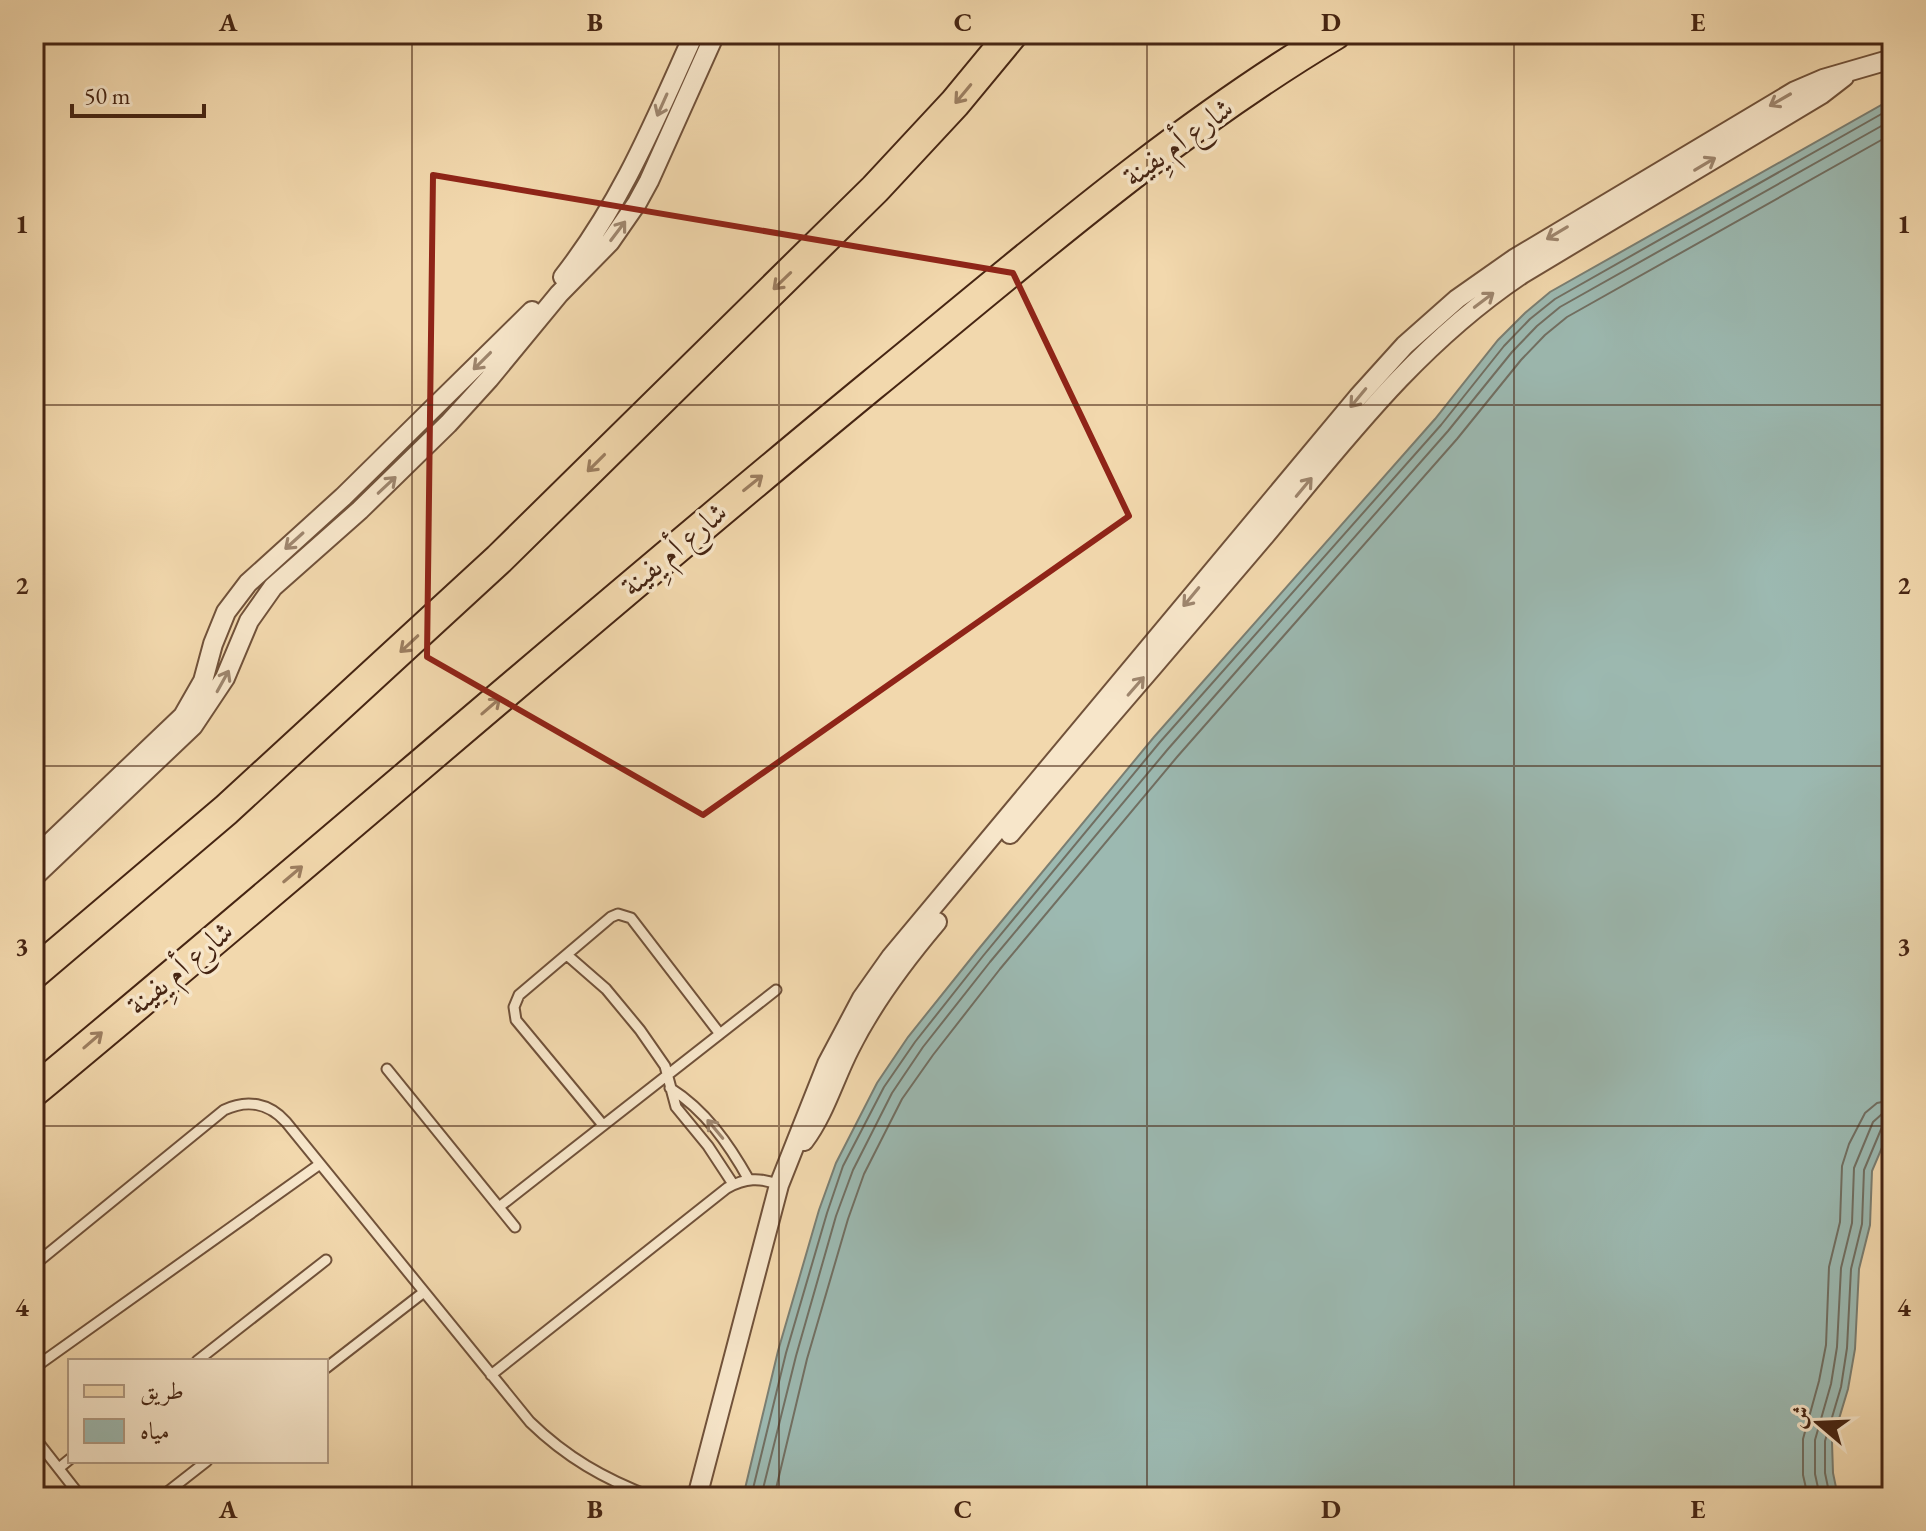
<svg xmlns="http://www.w3.org/2000/svg" width="1926" height="1531" viewBox="0 0 1926 1531" font-family="'EB Garamond',Amiri,serif">
  <rect width="100%" height="100%" fill="#f2d8ad"/>
  <filter id="stains"><feTurbulence type="fractalNoise" baseFrequency=".0025" numOctaves="4"/><feColorMatrix values="0 0 0 0 .2 0 0 0 0 .09 0 0 0 0 .02 0 0 0 .5 -.17"/></filter>
  <radialGradient id="worn" r=".72"><stop offset=".6" stop-color="#630" stop-opacity="0"/><stop offset="1" stop-color="#630" stop-opacity=".3"/></radialGradient>
  <path fill="#9cb9b1" stroke="#7a7e72" stroke-width="2" d="M1892,99v1025l-20,47 -2,54 -11,44 -4,80 -7,40 -16,53 1,31 5,24h-1095l35,-146 41,-141 17,-47 41,-80 31,-46 69,-86 177,-214 281,-318 63,-79 27,-27 25,-21z"/>
  <g fill="none" stroke-linecap="round" stroke-linejoin="round">
    <path stroke="#716f62" stroke-width="2" d="M751,1497l35,-144 41,-140 16,-47 41,-79 31,-45 68,-86 177,-214 281,-317 63,-79 26,-27 25,-20 337,-191
      M761,1497l35,-141 40,-140 17,-46 39,-77 31,-46 67,-85 178,-213 280,-318 64,-79 25,-26 23,-19 332,-187
      M774,1497l33,-138 41,-140 16,-45 38,-75 31,-44 67,-86 177,-212 280,-318 64,-79 24,-25 22,-18 325,-183
      M1808,1497l-5,-22v-36l16,-58 7,-36 3,-78 11,-45 2,-56 7,-22 16,-31 12,-10 15,-3
      M1820,1497l-5,-23v-34l16,-56 6,-37 4,-79 11,-45 2,-55 19,-46 9,-8 10,-2
      M1830,1497l-5,-24v-32l16,-54 6,-39 4,-79 11,-45 2,-54 18,-43 10,-4"/>
    <defs>
      <path id="service" d="M567,955l39,34 34,41 25,36 11,41 32,39 25,38
        M387,1069l128,158
        M670,1088c35,22 59,56 79,92
        M603,1125l-87,-105 -2,-13 5,-12 92,-78 7,-3 13,4 89,116
        M499,1207l277,-217
        M34,1265l190,-155c23,-11 45,-7 62,12l244,300c36,35 74,57 122,75
        M197,1361l129,-101
        M34,1368l286,-204
        M326,1368l98,-76
        M491,1375l236,-187c18,-10 33,-11 52,-3
        M34,1437l47,60
        M59,1468l11,-9
        M161,1497l46,-36"/>
      <path id="minor" d="M563,277c59,-75 92,-157 131,-243
        M1010,834c83,-99 169,-197 253,-296 81,-97 153,-193 259,-264l300,-180 22,-17
        M34,858l149,-142 20,-35 10,-37 13,-32 22,-29 95,-86 189,-186
        M34,877l159,-151 32,-48 24,-57 24,-34 87,-77 88,-86 41,-45 70,-85 51,-52 27,-39 12,-22 66,-147
        M804,1141c21,-28 30,-62 46,-93 23,-46 54,-87 87,-126
        M697,1497l82,-312 48,-121 35,-66 29,-41 467,-560 47,-52 52,-46 57,-40 281,-168 28,-12 69,-20"/>
      <path id="primary" d="M34,973l192,-163 273,-251 376,-370 80,-86 57,-69
        M34,1091c281,-233 556,-474 838,-706 150,-122 297,-252 463,-351"/>
    </defs>
    <use href="#service" stroke="#71523a" stroke-width="13"/>
    <use href="#minor" stroke="#71523a" stroke-width="22"/>
    <use href="#primary" stroke="#462513" stroke-width="34"/>
    <use href="#service" stroke="#f7e6ca" stroke-width="9"/>
    <use href="#minor" stroke="#f7e6ca" stroke-width="18"/>
    <use href="#primary" stroke="#f2d8ad" stroke-width="30"/>
  </g>
  <defs><path id="oneway-shaft" d="M-6 0H5M1.5-3L5.5 0L1.5 3" fill="none" stroke-width="1.6" stroke-linecap="round" stroke-linejoin="round" transform="scale(2)"/></defs>
  <g stroke="#9c7e60">
    <use href="#oneway-shaft" transform="translate(963 94) rotate(130)"/>
    <use href="#oneway-shaft" transform="translate(782 281) rotate(136)"/>
    <use href="#oneway-shaft" transform="translate(596 463) rotate(135)"/>
    <use href="#oneway-shaft" transform="translate(753 483) rotate(-39)"/>
    <use href="#oneway-shaft" transform="translate(409 644) rotate(137)"/>
    <use href="#oneway-shaft" transform="translate(491 706) rotate(-41)"/>
    <use href="#oneway-shaft" transform="translate(293 874) rotate(-40)"/>
    <use href="#oneway-shaft" transform="translate(93 1040) rotate(-41)"/>
  </g>
  <g stroke="#9e866e">
    <use href="#oneway-shaft" transform="translate(1780 100) rotate(150)"/>
    <use href="#oneway-shaft" transform="translate(662 105) rotate(114)"/>
    <use href="#oneway-shaft" transform="translate(1705 164) rotate(-31)"/>
    <use href="#oneway-shaft" transform="translate(618 231) rotate(-53)"/>
    <use href="#oneway-shaft" transform="translate(1557 233) rotate(149)"/>
    <use href="#oneway-shaft" transform="translate(1484 300) rotate(-37)"/>
    <use href="#oneway-shaft" transform="translate(482 361) rotate(135)"/>
    <use href="#oneway-shaft" transform="translate(1358 398) rotate(130)"/>
    <use href="#oneway-shaft" transform="translate(387 485) rotate(-43)"/>
    <use href="#oneway-shaft" transform="translate(1304 487) rotate(-50)"/>
    <use href="#oneway-shaft" transform="translate(294 541) rotate(138)"/>
    <use href="#oneway-shaft" transform="translate(1191 597) rotate(130)"/>
    <use href="#oneway-shaft" transform="translate(223 681) rotate(-61)"/>
    <use href="#oneway-shaft" transform="translate(1136 686) rotate(-49)"/>
    <use href="#oneway-shaft" transform="translate(715 1129) rotate(-130)"/>
  </g>
  <path fill="none" stroke="#8f2418" stroke-width="6" stroke-linejoin="round" d="M433,175l580,98 116,243 -426,299 -276,-158z"/>
  <path fill="none" stroke="#462513" stroke-width="2" stroke-opacity="0.55" d="M412,34v1463M779,34v1463M1147,34v1463M1514,34v1463M34,405h1858M34,766h1858M34,1126h1858"/>
  <g text-anchor="middle" stroke-width="7" stroke-linejoin="round" paint-order="stroke">
    <g font-size="30" fill="#462513" stroke="#f7e6ca">
      <text transform="translate(1178 142) rotate(-36)" y="10">شارع أم يِفينة</text>
      <text transform="translate(674 549) rotate(-40)" y="10">شارع أم يِفينة</text>
      <text transform="translate(180 968) rotate(-40)" y="10">شارع أم يِفينة</text>
    </g>
  </g>
  <rect width="1926" height="1531" fill="none" stroke="#f2d8ad" stroke-width="88"/>
  <rect x="68" y="1359" width="260" height="104" fill="#f7e6ca" stroke="#b09981" stroke-width="2"/>
  <rect x="84" y="1385" width="40" height="12" fill="#f2d8ad" stroke="#b09981" stroke-width="2"/>
  <text x="140" y="1399" font-size="24" fill="#462513">طريق</text>
  <rect x="84" y="1419" width="40" height="24" fill="#9cb9b1" stroke="#b09981" stroke-width="2"/>
  <text x="140" y="1439" font-size="24" fill="#462513">مياه</text>
  <g transform="translate(1818 1423) rotate(289)" stroke="#f7e6ca" stroke-width="6" paint-order="stroke">
  <path d="M0-6L14 30L0 20L-14 30Z" fill="#462513"/>
  <text y="-12" font-size="22" font-weight="bold" text-anchor="middle" fill="#462513">ش</text>
  </g>
  <path d="M72 104v12h132v-12" fill="none" stroke="#462513" stroke-width="4"/>
  <text x="84" y="104" font-size="24" fill="#462513" stroke="#f7e6ca" stroke-width="6" paint-order="stroke">50 m</text>
  <rect x="44" y="44" width="1838" height="1443" fill="none" stroke="#462513" stroke-width="3"/>
  <g font-size="26" text-anchor="middle" font-weight="bold" fill="#462513">
    <text x="228" y="31">A</text>
    <text x="595" y="31">B</text>
    <text x="963" y="31">C</text>
    <text x="1331" y="31">D</text>
    <text x="1698" y="31">E</text>
    <text x="22" y="233">1</text>
    <text x="1904" y="233">1</text>
    <text x="22" y="594">2</text>
    <text x="1904" y="594">2</text>
    <text x="22" y="955">3</text>
    <text x="1904" y="955">3</text>
    <text x="22" y="1316">4</text>
    <text x="1904" y="1316">4</text>
    <text x="228" y="1518">A</text>
    <text x="595" y="1518">B</text>
    <text x="963" y="1518">C</text>
    <text x="1331" y="1518">D</text>
    <text x="1698" y="1518">E</text>
  </g>
  <rect width="100%" height="100%" filter="url(#stains)"/>
  <rect width="100%" height="100%" fill="url(#worn)"/>
</svg>
